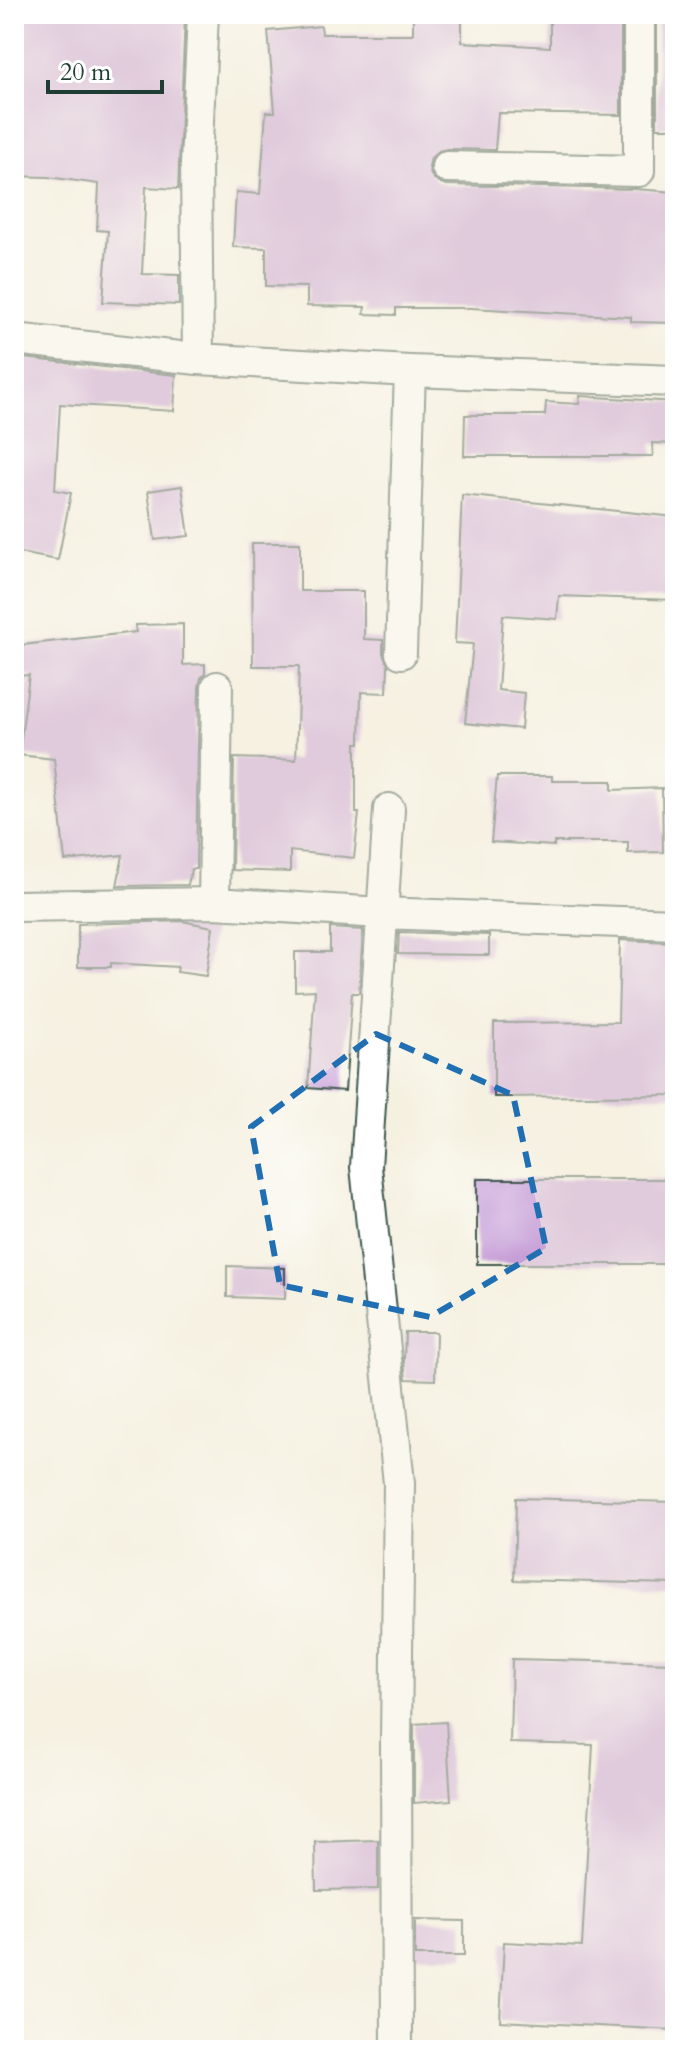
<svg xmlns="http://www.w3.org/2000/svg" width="689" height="2064" viewBox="0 0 689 2064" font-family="Cardo,serif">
  <rect width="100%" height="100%" fill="#fff"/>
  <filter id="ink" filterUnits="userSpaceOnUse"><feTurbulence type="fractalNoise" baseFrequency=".0125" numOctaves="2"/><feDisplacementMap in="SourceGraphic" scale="16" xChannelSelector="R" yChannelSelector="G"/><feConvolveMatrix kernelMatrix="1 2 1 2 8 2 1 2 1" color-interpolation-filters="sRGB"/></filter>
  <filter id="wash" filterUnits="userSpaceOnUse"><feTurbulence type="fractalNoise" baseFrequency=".006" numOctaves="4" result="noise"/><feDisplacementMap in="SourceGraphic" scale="32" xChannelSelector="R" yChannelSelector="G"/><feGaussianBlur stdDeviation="1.8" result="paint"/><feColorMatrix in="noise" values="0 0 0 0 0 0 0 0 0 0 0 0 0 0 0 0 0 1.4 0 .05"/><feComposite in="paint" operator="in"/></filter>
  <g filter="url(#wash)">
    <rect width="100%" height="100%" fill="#f5f1e1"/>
    <g id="blocks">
      <path fill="#c69dd6" d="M22,14h163l-7,175 -32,-2 -4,87 37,1v30l-76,-3 5,-71 -11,-1 2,-46 -51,-7 -34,-1 2,-87 2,-48h3z
        M413,14h49v28l88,5v-31l71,1v98l-123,-2 -3,37 -48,-1 -8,2 -8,7 -2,9 2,8 6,7 10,3 188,4 40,3v131l-44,-1v-5l-160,-9h-75v7l-32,-1 1,-7 -58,-1v-19l-41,-1v-38l-33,-1 3,-55 24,2 6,-82h9l-7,-81 53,-5 1,8h91z
        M657,17l15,1 -1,25h4v85h-18z
        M14,357l162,18 -2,36 -114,-7 -5,86 16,3 -13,67 -44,-8z
        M580,396l95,6v42l-23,-1 1,13h-189l1,-41h80l1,-13 33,2z
        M182,486l7,50 -34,4 -7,-49z
        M462,495l213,22v83l-116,-4 -2,23 -54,-4 -5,75 26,3 -3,36 -56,-6 8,-79 -18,-1z
        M252,543h48v48h64v48l19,1v13l5,12 -1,28 -26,-1 -1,51h-4v70h3l-5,45 -64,-7v21l-58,-2 2,-112 62,2 3,-94h-46z
        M183,624v41l22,-1v10l-4,4 -2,9 -3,182h-5l-3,16 -71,1 6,-31 -58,6 -11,-102 -35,-4 10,-80 -15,1v-30l122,-14 -1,-7z
        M497,776h55v5h60v9l50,-2 1,64 -35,1v-11h-74v4l-63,-4z
        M182,921l31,6 -7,49 -29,-4 1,-5 -67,-4v4h-33v-43z
        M330,928l33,2 -4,63h-7l-7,98 -37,-3 7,-98 -20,1v-39h35z
        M399,932l90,3v20l-91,-1z
        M620,940l55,2v153l-181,2v-74l124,-1z
        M477,1179h198v85h-198z
        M227,1266l58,2v31l-58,-2z
        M405,1332h31l-1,48 -29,-1 -2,-18z
        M516,1498l159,4v82l-161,-4z
        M512,1659l163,4v367l-175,-9 4,-79 78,4 11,-201 -83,-2z
        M446,1722l5,78 -37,3v-79z
        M378,1840v49l-62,1 -1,-48z
        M415,1920l49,1v35h-49z"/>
    </g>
  </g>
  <g filter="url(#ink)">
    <use href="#blocks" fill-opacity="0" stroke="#3f584e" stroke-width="2"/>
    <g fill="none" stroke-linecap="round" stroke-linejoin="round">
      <defs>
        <path id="minor" d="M447,167l192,4v-157
          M14,339l184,20 212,12 265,10
          M198,359l-2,-195 7,-150
          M401,653l9,-282
          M389,809l-23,358 33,316 -3,258 1,309
          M214,903l3,-216
          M14,906l200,-3 168,10 293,11"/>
      </defs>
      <use href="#minor" stroke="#3f584e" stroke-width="34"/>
      <use href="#minor" stroke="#fff" stroke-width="30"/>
    </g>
  </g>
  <path d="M0 0H689V2064H0ZM376,1034l137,61 33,153 -116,69 -150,-32 -29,-158z" fill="#f5f1e1" fill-opacity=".55" fill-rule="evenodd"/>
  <path fill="none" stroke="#1f6fb2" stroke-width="6" stroke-dasharray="16 10" stroke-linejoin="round" d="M376,1034l137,61 33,153 -116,69 -150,-32 -29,-158z"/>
  <rect width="689" height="2064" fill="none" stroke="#fff" stroke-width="48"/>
  <path d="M48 80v12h114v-12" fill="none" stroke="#1f3d34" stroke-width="4"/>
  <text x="60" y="80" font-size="24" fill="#1f3d34" stroke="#ffffff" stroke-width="6" paint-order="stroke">20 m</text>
</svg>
